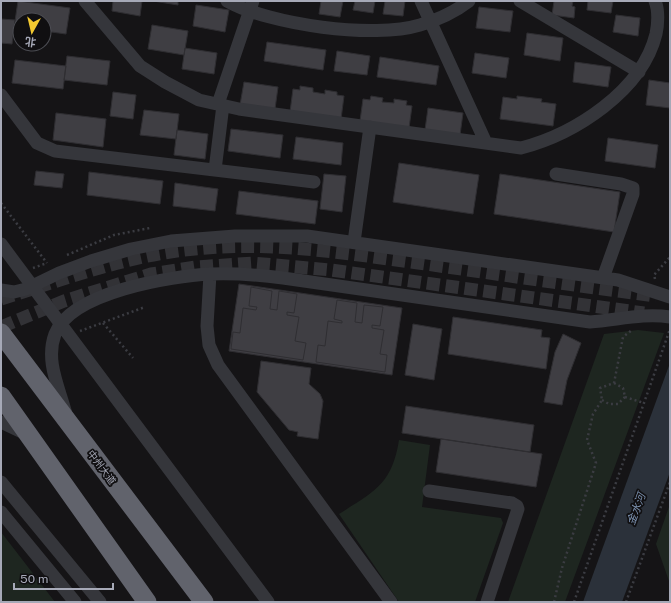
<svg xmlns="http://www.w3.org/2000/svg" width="671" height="603" viewBox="0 0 671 603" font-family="'Public Sans','Noto Sans SC',sans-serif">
  <rect width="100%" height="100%" fill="#151416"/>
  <path fill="#1e2620" d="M638,330l26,3 -99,269h-57l96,-268z
    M399,440l31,5 -8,62 79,11 2,5 -28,79h-76l-60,-88c36,-23 53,-30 60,-74z
    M670,504v95l-1,-18 -13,-37z
    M1,532l54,70h-54z"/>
  <path fill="#2b313a" d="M670,363v109l-48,130h-39z"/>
  <path fill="#3f3e43" stroke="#2f2e32" d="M18,1l52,7 -4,26 -22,-3v-11h-24v8h-6z
    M113,1h29l-2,15 -28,-5z
    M153,1h25v4z
    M321,1h22l-3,16 -21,-3z
    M355,1h20l-2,12 -20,-3z
    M385,1h20l-2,15 -20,-2z
    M554,1h19l-1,5 3,1 -1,11 -22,-3z
    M588,1h25l-2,12 -24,-3z
    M196,5l33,5 -4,22 -32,-6z
    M479,7l34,4 -3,21 -34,-4z
    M616,15l24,3 -2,18 -25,-4z
    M1,19l14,1 -3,24 -11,-1z
    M152,25l36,6 -4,24 -36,-6z
    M527,33l36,5 -3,23 -36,-6z
    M267,42l59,8 -3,20 -59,-9z
    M185,48l32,5 -3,21 -32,-5z
    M337,51l33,5 -3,19 -33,-4z
    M475,53l34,5 -3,20 -34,-5z
    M67,56l43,5 -3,24 -43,-5z
    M380,57l59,9 -3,19 -59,-8z
    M15,60l51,6 -3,23 -51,-6z
    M575,62l36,5 -3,20 -35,-5z
    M649,80l21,3v25l-24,-3z
    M244,82l34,5 -3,22 -35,-4z
    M300,86l13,2v4l12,2v-4l12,2v3l7,1 -3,23 -51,-7 3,-23 7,1z
    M113,92l23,3 -3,24 -23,-3z
    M371,96l12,2 -1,4 12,1v-4l13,2 -1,4 6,1 -3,22 -49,-7 3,-22 7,1z
    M517,96l25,3 -1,3 15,2 -3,22 -53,-7 3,-22 14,2z
    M428,108l35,5 -3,22 -35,-5z
    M144,110l35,4 -3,25 -36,-4z
    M56,113l50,6 -3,28 -50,-7z
    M231,129l52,6 -3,23 -52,-7z
    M177,130l31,4 -3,25 -31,-4z
    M296,137l47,6 -2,22 -48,-6z
    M608,138l50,7 -3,23 -50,-7z
    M399,163l80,12 -6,39 -80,-12z
    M36,171l28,3 -2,14 -28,-3z
    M89,172l74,9 -3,23 -73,-9z
    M324,174l22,2 -4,36 -22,-3z
    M500,174l120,18 -6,40 -120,-18z
    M175,183l43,6 -3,22 -42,-5z
    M239,191l79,10 -3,23 -79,-10z
    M239,284l163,24 -10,67 -163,-24z
    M251,287l21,4 -2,18 7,1 2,-19 18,3 -3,19 -7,-1v3l12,2 -4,24 11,2 -3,17 -72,-11 2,-17 7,1 3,-25 13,2 1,-3 -8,-1z
    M337,300l20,3 -2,19 7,1 2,-18 19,2 -3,19 -8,-1v3l12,2 -4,24 7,1 -2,17 -69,-10 2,-17 7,1 3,-25 14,2v-2l-8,-2z
    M453,317l89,13 -1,7 9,1 -4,31 -98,-15z
    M413,324l29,5 -8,51 -29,-5z
    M563,334l18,9 -14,37 -5,25 -18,-3 11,-50z
    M261,361l50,7 -2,16 11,10 3,7 -5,38 -21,-3 1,-4 -9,-2 -32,-38z
    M406,406l128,19 -4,27 -128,-19z
    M441,439l101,15 -6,33 -100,-15z"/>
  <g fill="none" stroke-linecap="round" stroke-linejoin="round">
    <path stroke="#323236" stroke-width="13" stroke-dasharray="13 6" stroke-linecap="butt" d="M1,299c64,-20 127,-44 194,-50 75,-8 149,4 223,14 79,11 159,23 238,33
      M1,327l63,-26 87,-27 45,-7 57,-4 78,7 313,43"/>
    <path stroke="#3b3c42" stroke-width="2.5" stroke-dasharray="2 3" stroke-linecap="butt" d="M1,203l46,60
      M67,255l47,-20 36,-7
      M33,268l14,-5
      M655,279l-1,-4 16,-18
      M103,323l30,35
      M80,331l65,-24
      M614,383l9,5 2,9
      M625,397l19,6
      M602,400l7,4h9l7,-7
      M554,602l8,-34 34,-105 -9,-23 6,-26 9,-14 -2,-12 14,-5 9,-46 9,-7
      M574,602l96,-273
      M626,602l44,-120"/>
    <path stroke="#35363b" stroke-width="13" d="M85,1l55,65 25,16 34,18 40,9 282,39c54,-14 121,-57 135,-114 2,-9 3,-24 -1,-33
      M227,1c43,24 147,38 193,24 17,-5 36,-14 49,-24
      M421,1l65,142
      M520,1l119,71
      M1,95l36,48 18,8 259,31
      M218,104l35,-103
      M215,170l8,-65
      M556,174l65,10 12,4v6l-30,84
      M354,242l16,-115
      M1,244l267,358
      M210,274l-3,52 2,19 9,20 173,237
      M1,290l13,2 12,-3 33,-16 32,-12 40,-12 40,-8 64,-5h72l311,44 52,17
      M66,414c-7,-27 -21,-53 -11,-80 16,-42 116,-58 156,-60 24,-1 48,1 72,4l307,44c28,-2 53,-9 80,-5
      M1,422l25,12
      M1,482l99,120
      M429,491l83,12 5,3 1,3 -31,93
      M1,512l74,90"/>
    <path stroke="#61636c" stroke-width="19" d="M1,333l203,269
      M1,396l146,206"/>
  </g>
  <g text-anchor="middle" stroke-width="3.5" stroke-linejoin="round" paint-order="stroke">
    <g font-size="10" fill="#a6a9b7" stroke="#100f11">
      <text transform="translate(102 467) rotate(53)" y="4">中州大道</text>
    </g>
    <g font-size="11" font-style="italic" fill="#7d93b2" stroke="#100f11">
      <text transform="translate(636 509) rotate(-70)" y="4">金水河</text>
    </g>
  </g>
  <rect width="671" height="603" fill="none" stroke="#a6a9b7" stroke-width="4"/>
  <g transform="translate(32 32) rotate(188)"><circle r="19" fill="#100f11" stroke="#4c4d53"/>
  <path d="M0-3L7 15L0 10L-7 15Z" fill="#f3c930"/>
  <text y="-6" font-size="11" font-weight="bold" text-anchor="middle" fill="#a6a9b7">北</text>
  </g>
  <path d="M14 583v6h99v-6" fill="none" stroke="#a6a9b7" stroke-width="2"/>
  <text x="20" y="583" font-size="12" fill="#a6a9b7" stroke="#100f11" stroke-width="3" paint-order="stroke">50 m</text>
</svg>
